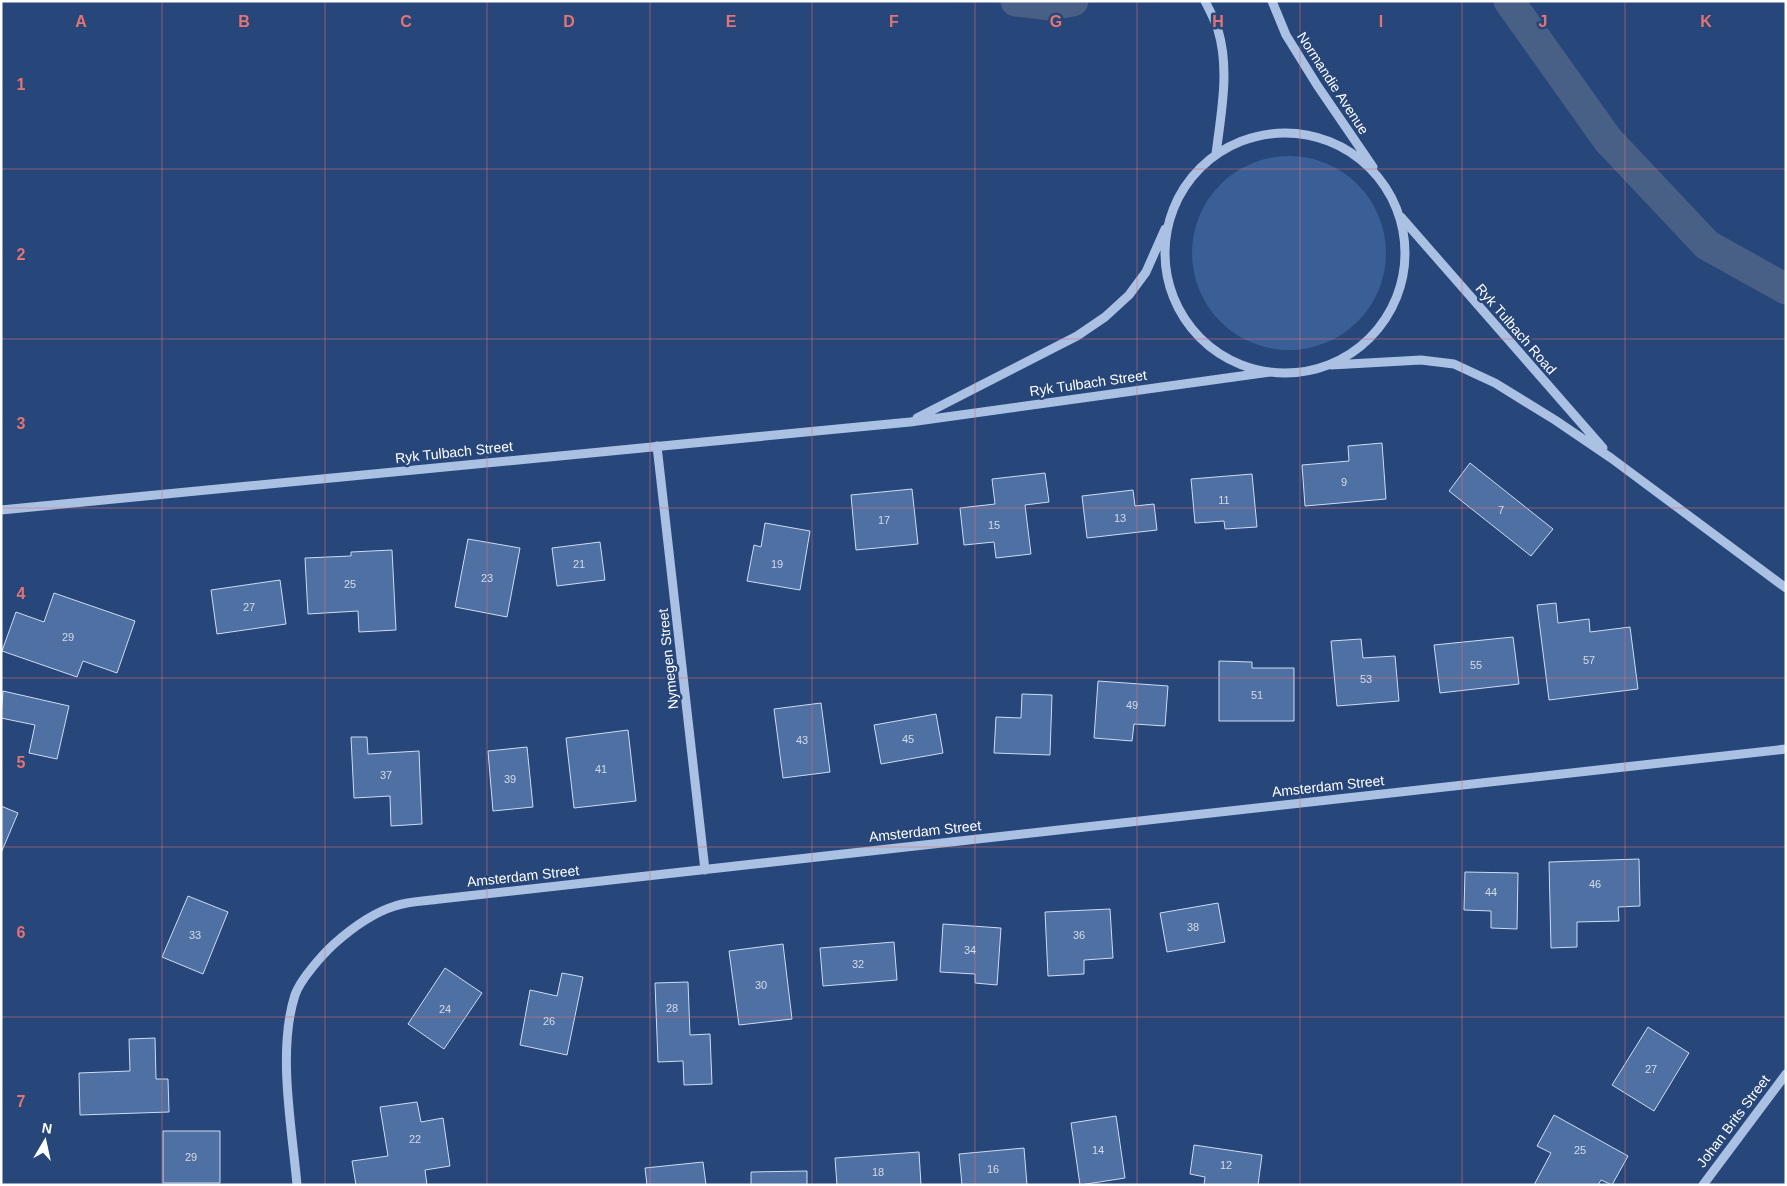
<svg xmlns="http://www.w3.org/2000/svg" width="1787" height="1186" viewBox="0 0 1787 1186" font-family="Arial,sans-serif">
  <rect width="100%" height="100%" fill="#27467a"/>
  <path fill="#3a5f97" d="M1192 253a97 97 0 1 1 194 0a97 97 0 1 1-194 0Z"/>
  <g fill="none" stroke-linecap="round" stroke-linejoin="round">
    <path stroke="#496086" stroke-width="31" d="M1016,1l35,4 22,-4
      M1509,1l99,139 99,105 79,44"/>
  </g>
  <path fill="#4f70a3" stroke="#ccdcf3" d="M1382,443l4,56 -81,7 -3,-41 47,-4 -1,-15z
    M1470,463l83,66 -22,27 -82,-65z
    M1045,473l4,29 -24,3 6,49 -35,4 -2,-16 -30,3 -4,-37 35,-4 -3,-25z
    M1252,474l5,53 -32,2 -1,-8 -29,2 -4,-44z
    M912,489l6,55 -62,6 -5,-55z
    M1133,490l2,16 19,-2 3,26 -70,8 -5,-42z
    M765,523l45,8 -10,59 -53,-9 7,-36 7,2z
    M468,539l52,9 -13,69 -52,-10z
    M600,542l5,38 -48,6 -5,-38z
    M392,550l4,80 -37,2 -1,-21 -50,3 -3,-56 46,-2v-4z
    M280,580l6,44 -69,10 -6,-44z
    M54,593l81,28 -18,52 -34,-12 -6,16 -75,-26 14,-39 28,10z
    M1556,603l2,20 31,-4 1,13 40,-5 8,62 -89,11 -12,-95z
    M1513,637l6,47 -79,9 -6,-48z
    M1361,639l2,19 32,-2 4,45 -62,5 -6,-65z
    M1219,661l33,1v6h42v53h-75z
    M1098,681l70,5 -3,40 -31,-2 -2,17 -38,-3z
    M3,691l66,15 -12,53 -28,-6 6,-28 -34,-7z
    M1022,694l30,1 -2,60 -56,-2 2,-36 25,1z
    M821,703l9,69 -47,6 -9,-69z
    M936,714l7,39 -62,11 -7,-39z
    M628,730l8,71 -62,7 -8,-70z
    M351,737h16l1,17 51,-3 3,73 -31,2 -1,-30 -36,2z
    M527,747l6,60 -40,4 -5,-60z
    M1,806l17,7 -17,40z
    M1639,859l1,47 -22,1 1,14 -42,1v25l-26,1 -2,-86z
    M1465,872l53,1 -1,56 -26,-1v-17l-27,-1z
    M188,896l40,16 -25,62 -41,-17z
    M1218,903l7,39 -58,10 -7,-39z
    M1110,909l3,49 -29,2v14l-36,2 -3,-64z
    M943,924l58,4 -4,57 -22,-2v-9l-35,-2z
    M894,942l3,38 -74,6 -3,-38z
    M783,944l9,75 -53,6 -10,-74z
    M445,968l37,25 -38,56 -36,-25z
    M562,973l21,4 -16,78 -47,-10 10,-55 27,6z
    M688,982l2,53 20,-1 2,50 -28,1 -1,-24 -25,1 -3,-79z
    M1648,1027l41,26 -35,58 -42,-26z
    M155,1038l1,41h12l1,33 -89,3 -1,-42 51,-2 -1,-32z
    M417,1102l4,20 22,-4 7,48 -25,4 2,15h-71l-4,-24 36,-5 -8,-49z
    M1554,1115l74,41 -16,29 -11,-5 -3,5h-64l17,-32 -14,-7z
    M1116,1116l9,62 -45,7 -9,-62z
    M163,1131h57v52h-57z
    M1194,1145l68,10 -4,30h-54l1,-8 -15,-3z
    M1024,1148l3,37h-65l-3,-31z
    M919,1152l2,33h-84l-2,-27z
    M703,1162l3,23h-59l-2,-17z
    M807,1171v14h-56v-13z"/>
  <g fill="none" stroke-linecap="round" stroke-linejoin="round">
    <path stroke="#aac1e3" stroke-width="9" d="M1205,1c5,10 10,19 13,29 12,40 3,83 -2,124
      M1272,1l14,34 31,50 56,82
      M1165 253a120 120 0 1 1 240 0a120 120 0 1 1-240 0Z
      M1401,217l202,231
      M1331,365l90,-5 33,4 41,19 60,37 56,38 175,130
      M917,418l160,-82 28,-19 24,-22 17,-23 19,-43
      M657,446l48,424
      M1,510l909,-88 360,-50
      M297,1185c-5,-58 -20,-134 -2,-190 5,-15 27,-40 39,-51 18,-16 38,-31 61,-38 14,-5 31,-5 45,-7l1346,-150
      M1703,1185l83,-111"/>
  </g>
  <path fill="none" stroke="#e47373" stroke-width="1" stroke-opacity="0.55" d="M162,1v1184M325,1v1184M487,1v1184M650,1v1184M812,1v1184M975,1v1184M1137,1v1184M1300,1v1184M1462,1v1184M1625,1v1184M1,169h1785M1,339h1785M1,508h1785M1,678h1785M1,847h1785M1,1017h1785"/>
  <g text-anchor="middle" stroke-width="5" stroke-linejoin="round" paint-order="stroke">
    <g font-size="11" fill="#d3dbe8">
      <text x="1344" y="486">9</text>
      <text x="1224" y="504">11</text>
      <text x="1501" y="514">7</text>
      <text x="1120" y="522">13</text>
      <text x="884" y="524">17</text>
      <text x="994" y="529">15</text>
      <text x="579" y="568">21</text>
      <text x="777" y="568">19</text>
      <text x="487" y="582">23</text>
      <text x="350" y="588">25</text>
      <text x="249" y="611">27</text>
      <text x="68" y="641">29</text>
      <text x="1589" y="664">57</text>
      <text x="1476" y="669">55</text>
      <text x="1366" y="683">53</text>
      <text x="1257" y="699">51</text>
      <text x="1132" y="709">49</text>
      <text x="908" y="743">45</text>
      <text x="802" y="744">43</text>
      <text x="601" y="773">41</text>
      <text x="386" y="779">37</text>
      <text x="510" y="783">39</text>
      <text x="1595" y="888">46</text>
      <text x="1491" y="896">44</text>
      <text x="1193" y="931">38</text>
      <text x="195" y="939">33</text>
      <text x="1079" y="939">36</text>
      <text x="970" y="954">34</text>
      <text x="858" y="968">32</text>
      <text x="761" y="989">30</text>
      <text x="672" y="1012">28</text>
      <text x="445" y="1013">24</text>
      <text x="549" y="1025">26</text>
      <text x="1651" y="1073">27</text>
      <text x="415" y="1143">22</text>
      <text x="1098" y="1154">14</text>
      <text x="1580" y="1154">25</text>
      <text x="191" y="1161">29</text>
      <text x="1226" y="1169">12</text>
      <text x="993" y="1173">16</text>
      <text x="878" y="1176">18</text>
    </g>
    <g font-size="14" fill="#fff" stroke="#27467a">
      <text transform="translate(1333 83) rotate(57)" y="5">Normandie Avenue</text>
      <text transform="translate(1516 329) rotate(49)" y="5">Ryk Tulbach Road</text>
      <text transform="translate(1088 383) rotate(-8)" y="5">Ryk Tulbach Street</text>
      <text transform="translate(454 452) rotate(-6)" y="5">Ryk Tulbach Street</text>
      <text transform="translate(668 659) rotate(-96)" y="5">Nymegen Street</text>
      <text transform="translate(1328 786) rotate(-6)" y="5">Amsterdam Street</text>
      <text transform="translate(925 831) rotate(-6)" y="5">Amsterdam Street</text>
      <text transform="translate(523 876) rotate(-6)" y="5">Amsterdam Street</text>
      <text transform="translate(1733 1121) rotate(-53)" y="5">Johan Brits Street</text>
    </g>
  </g>
  <g font-size="16" text-anchor="middle" font-weight="bold" fill="#e47373" stroke="#27467a" stroke-width="5" stroke-linejoin="round" paint-order="stroke">
    <text x="81" y="27">A</text>
    <text x="244" y="27">B</text>
    <text x="406" y="27">C</text>
    <text x="569" y="27">D</text>
    <text x="731" y="27">E</text>
    <text x="894" y="27">F</text>
    <text x="1056" y="27">G</text>
    <text x="1218" y="27">H</text>
    <text x="1381" y="27">I</text>
    <text x="1543" y="27">J</text>
    <text x="1706" y="27">K</text>
    <text x="21" y="90">1</text>
    <text x="21" y="260">2</text>
    <text x="21" y="429">3</text>
    <text x="21" y="599">4</text>
    <text x="21" y="768">5</text>
    <text x="21" y="938">6</text>
    <text x="21" y="1107">7</text>
  </g>
  <rect width="1787" height="1186" fill="none" stroke="#ffffff" stroke-width="5"/>
  <g transform="translate(45 1141) rotate(9)" stroke="#27467a" stroke-width="4" paint-order="stroke">
  <path d="M0-4L9 19L0 12L-9 19Z" fill="#ffffff"/>
  <text y="-8" font-size="14" font-weight="bold" text-anchor="middle" fill="#ffffff">N</text>
  </g>
</svg>
